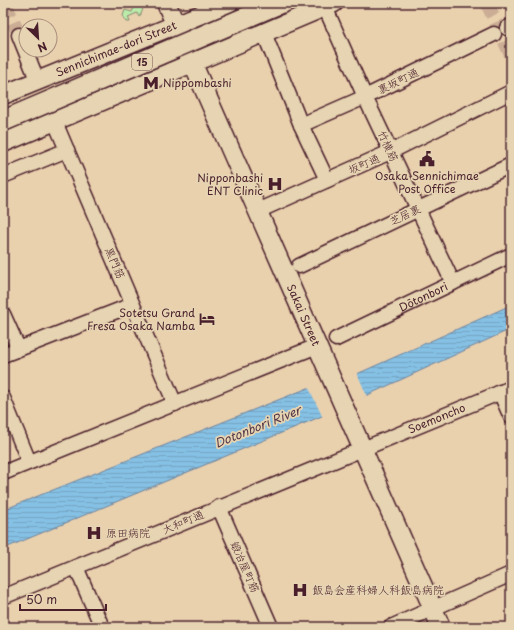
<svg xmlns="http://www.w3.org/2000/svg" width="514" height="630" viewBox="0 0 514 630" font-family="'Playpen Sans','Klee One',sans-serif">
  <defs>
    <pattern id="water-rules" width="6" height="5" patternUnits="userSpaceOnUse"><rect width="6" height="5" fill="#85c1e4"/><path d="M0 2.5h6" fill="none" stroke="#74a5c4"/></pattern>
  </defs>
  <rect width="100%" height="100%" fill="#ead1ae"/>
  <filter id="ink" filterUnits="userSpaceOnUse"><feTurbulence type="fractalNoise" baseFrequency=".025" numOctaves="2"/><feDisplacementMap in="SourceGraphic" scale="8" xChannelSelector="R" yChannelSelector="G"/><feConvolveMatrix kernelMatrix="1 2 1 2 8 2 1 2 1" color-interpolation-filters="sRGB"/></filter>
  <g filter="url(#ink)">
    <path fill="#bcecac" stroke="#83866c" d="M136,3h6c2,5 0,10 -3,14l-2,-4 -9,4 2,5h-3l-4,-6 2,-6 7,2z"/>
    <path fill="url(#water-rules)" stroke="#6d809a" d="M511,305v24l-189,87 -319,133v-39l305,-122 49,-14z"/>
    <path fill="#ead1ae" d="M357,373l10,23 -44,22 -15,-32z"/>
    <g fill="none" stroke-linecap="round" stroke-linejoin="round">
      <path stroke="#caad94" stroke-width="14" stroke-dasharray="14 7" stroke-linecap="butt" d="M5,3l14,32
        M487,3l24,52"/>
      <defs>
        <g id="minor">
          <path d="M325,7l40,90 88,186"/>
          <path d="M507,28l4,-2"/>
          <path d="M264,33l37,92 26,55"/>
          <path d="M19,35l19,47"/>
          <path d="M55,122l120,282"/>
          <path d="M301,125l64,-28 129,-63"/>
          <path d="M3,176l64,-26"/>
          <path d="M258,211l132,-59 121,-60"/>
          <path d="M299,266l212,-101"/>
          <path d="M3,314l13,29v7"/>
          <path id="s1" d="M336,339l175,-84"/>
          <path d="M3,355l129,-50"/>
          <path d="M500,392l11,25"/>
          <path d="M3,398l26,64"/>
          <path d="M3,473l314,-127"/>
          <path d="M219,507l52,120"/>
          <path d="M76,567l26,60"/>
          <path id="s2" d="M3,597l508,-209"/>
          <path d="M391,627l120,-53"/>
        </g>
        <g id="major">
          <path id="s3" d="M166,3l275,624"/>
          <path id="s4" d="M3,95l226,-92"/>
          <path d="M3,143l331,-140"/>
        </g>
      </defs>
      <use href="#minor" stroke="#4a1f2b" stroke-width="17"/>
      <use href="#major" stroke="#4a1f2b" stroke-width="21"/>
      <use href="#minor" stroke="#e6d4b2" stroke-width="14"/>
      <use href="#major" stroke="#e6d4b2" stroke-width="18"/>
      <defs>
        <path id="highway-bridge" d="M3,121l277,-118"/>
      </defs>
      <use href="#highway-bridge" stroke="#4a1f2b" stroke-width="23" stroke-linecap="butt"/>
      <use href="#highway-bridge" stroke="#e6d4b2" stroke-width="20"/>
    </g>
  </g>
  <defs>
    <symbol id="metro-bare" viewBox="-9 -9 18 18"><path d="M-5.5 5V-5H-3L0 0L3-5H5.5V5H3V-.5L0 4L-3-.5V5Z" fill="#4a1f2b" stroke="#e6d4b2" stroke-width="2.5" paint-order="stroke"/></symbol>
    <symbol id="civic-bare" viewBox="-9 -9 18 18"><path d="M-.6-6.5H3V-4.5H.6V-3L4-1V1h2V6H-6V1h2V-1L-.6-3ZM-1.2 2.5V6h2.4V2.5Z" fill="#4a1f2b" stroke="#e6d4b2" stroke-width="2.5" paint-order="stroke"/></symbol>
    <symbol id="hospital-bare" viewBox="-9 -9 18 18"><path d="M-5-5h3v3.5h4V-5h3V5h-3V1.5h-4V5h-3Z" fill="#4a1f2b" stroke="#e6d4b2" stroke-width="2.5" paint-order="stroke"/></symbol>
    <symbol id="hotel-bare" viewBox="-9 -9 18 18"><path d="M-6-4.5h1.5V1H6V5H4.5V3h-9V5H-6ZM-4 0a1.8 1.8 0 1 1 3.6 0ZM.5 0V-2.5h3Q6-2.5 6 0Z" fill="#4a1f2b" stroke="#e6d4b2" stroke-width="2.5" paint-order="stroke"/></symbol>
  </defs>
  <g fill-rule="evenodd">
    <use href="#metro-bare" x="140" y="72" width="22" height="22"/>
    <use href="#civic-bare" x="416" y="148" width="22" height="22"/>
    <use href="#hospital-bare" x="264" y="173" width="22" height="22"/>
    <use href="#hotel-bare" x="196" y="308" width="22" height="22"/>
    <use href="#hospital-bare" x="83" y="522" width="22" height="22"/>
    <use href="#hospital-bare" x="289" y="579" width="22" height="22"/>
  </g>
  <g text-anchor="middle" stroke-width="3.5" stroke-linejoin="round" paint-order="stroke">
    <rect fill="#e6d4b2" stroke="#795554" stroke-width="1" x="132" y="54" width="20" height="16" rx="3"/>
    <g font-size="10" font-weight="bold" fill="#4a1f2b">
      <text x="142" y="66">15</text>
    </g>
    <g font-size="11" fill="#4a1f2b" stroke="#e6d4b2">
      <text dy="4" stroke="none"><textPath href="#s4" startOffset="122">Sennichimae-dori Street</textPath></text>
      <text transform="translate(398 81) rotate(-26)" y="4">裏坂町通</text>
      <text transform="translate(388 146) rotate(65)" y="4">竹横筋</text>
      <text transform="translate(364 164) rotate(-24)" y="4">坂町通</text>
      <text transform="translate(405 215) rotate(-26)" y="4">芝居裏</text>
      <text transform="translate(115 263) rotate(67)" y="4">黒門筋</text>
      <text dy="4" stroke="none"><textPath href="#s1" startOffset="97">Dōtonbori</textPath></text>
      <text dy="4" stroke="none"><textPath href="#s3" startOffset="341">Sakai Street</textPath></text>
      <text dy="4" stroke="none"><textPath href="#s2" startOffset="469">Soemoncho</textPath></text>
      <text transform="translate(183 522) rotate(-23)" y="4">大和町通</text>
      <text transform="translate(245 567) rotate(66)" y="4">鍛冶屋町筋</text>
    </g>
    <g font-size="11" fill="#4a1f2b" stroke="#e6d4b2" text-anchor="start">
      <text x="163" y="87">Nippombashi</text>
      <text x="427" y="180" text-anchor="middle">Osaka Sennichimae<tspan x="427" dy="13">Post Office</tspan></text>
      <text x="263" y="182" text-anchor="end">Nipponbashi<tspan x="263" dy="13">ENT Clinic</tspan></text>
      <text x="195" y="317" text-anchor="end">Sotetsu Grand<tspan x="195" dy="13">Fresa Osaka Namba</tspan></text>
      <text x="106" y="537">原田病院</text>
      <text x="312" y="594">飯島会産科婦人科飯島病院</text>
    </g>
    <g font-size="12" font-style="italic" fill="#533747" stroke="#e6d4b2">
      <text transform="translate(258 427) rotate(-22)" y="4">Dotonbori River</text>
    </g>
  </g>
  <rect width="514" height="630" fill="none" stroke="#e6d4b2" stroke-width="16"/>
  <rect x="8" y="8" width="498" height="614" fill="none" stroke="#4a1f2b" stroke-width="1.5" filter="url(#ink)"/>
  <g transform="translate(38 38) rotate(155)"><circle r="19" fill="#e6d4b2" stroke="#a88c7c"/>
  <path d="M0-3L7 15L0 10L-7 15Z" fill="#4a1f2b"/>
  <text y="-6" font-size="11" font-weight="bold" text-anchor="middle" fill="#4a1f2b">N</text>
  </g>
  <path d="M20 604v6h86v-6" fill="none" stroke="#4a1f2b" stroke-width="2"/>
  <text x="26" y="604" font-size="12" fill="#4a1f2b" stroke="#e6d4b2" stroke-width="3" paint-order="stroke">50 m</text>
</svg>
